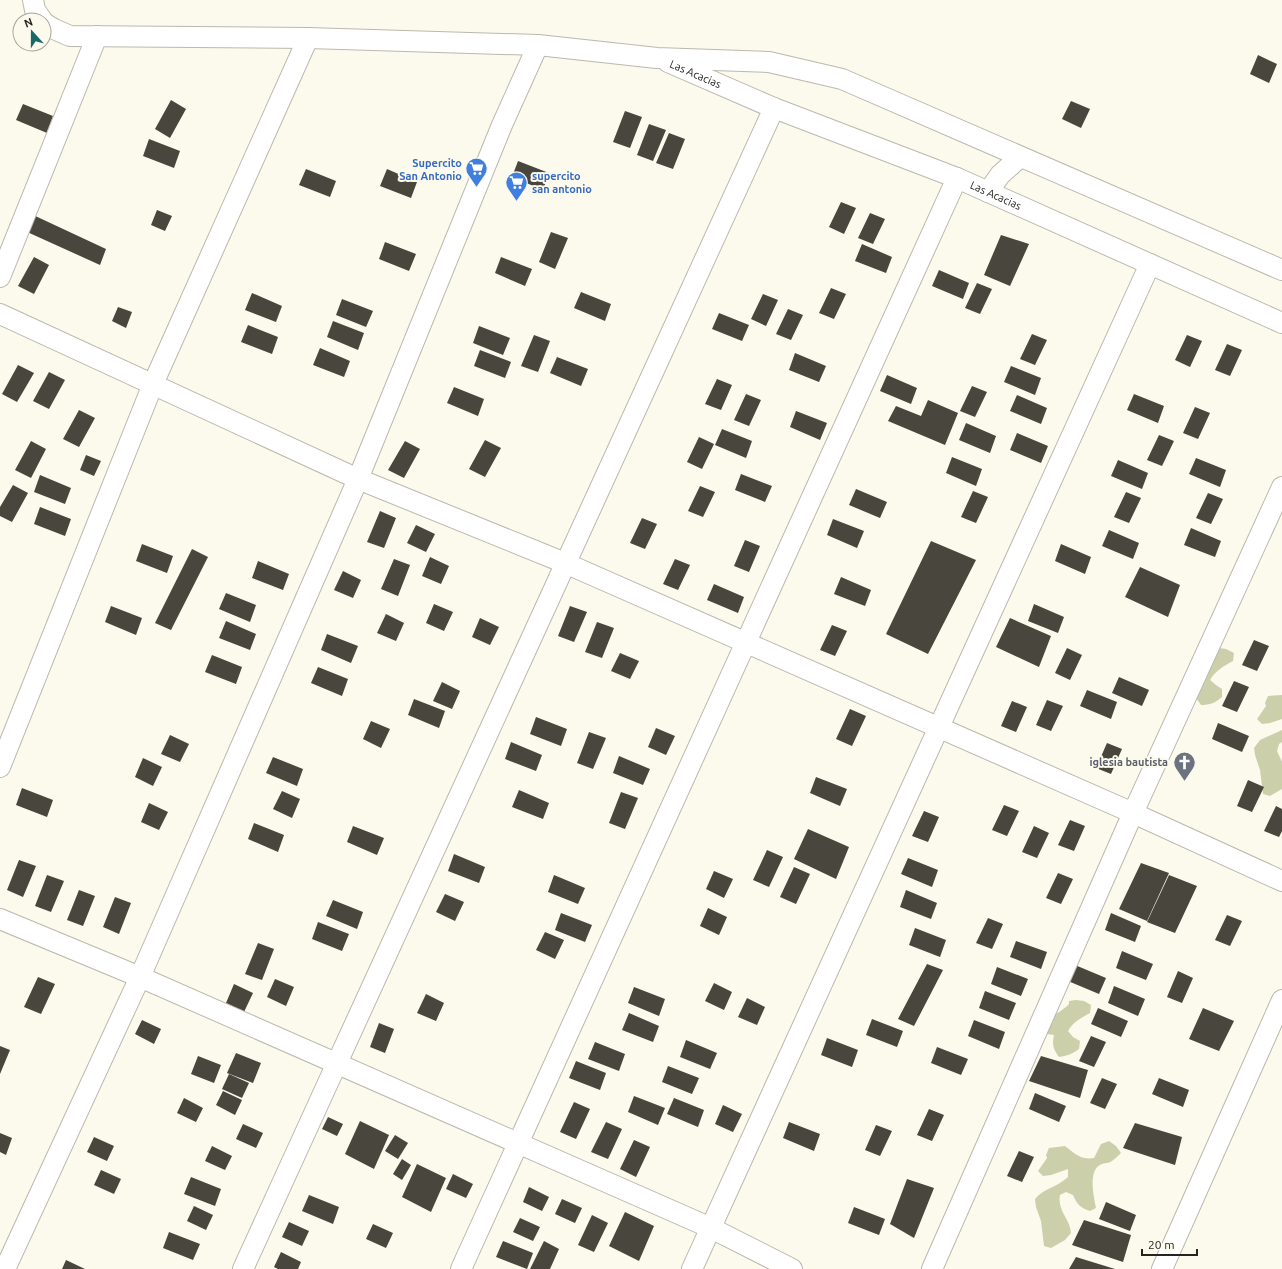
<svg xmlns="http://www.w3.org/2000/svg" width="1282" height="1269" viewBox="0 0 1282 1269" font-family="Ubuntu,sans-serif">
  <rect width="100%" height="100%" fill="#fcf9ed"/>
  <path fill="#ccd0aa" d="M1219,648l7,1 8,4 -1,8c-9,5 -17,9 -23,19l6,5 6,4v8c-7,6 -12,8 -21,8l-5,-7v-7z
    M1282,695v24l-12,4 -8,1 -5,-5 9,-13 -1,-3 3,-7z
    M1282,730v12l-3,2 -2,7 5,11v27l-12,7 -7,-2 -3,-24 -5,-15 -1,-7 6,-8z
    M1076,1000l8,1 7,4 -1,8c-9,5 -17,9 -22,18l5,6 7,4 -1,8c-7,5 -12,7 -20,8 -6,-8 -7,-13 -5,-22l-7,-1c0,-22 10,-17 22,-30v-3z
    M1109,1141l7,5 5,7c-4,4 -8,8 -13,10 -2,0 -4,0 -6,1 -15,5 -8,33 -6,44l-6,3c-10,-3 -13,-7 -17,-16l-7,-3 -6,3c-3,16 10,23 11,38l-6,7 -14,8 -7,-2 -3,-25 -5,-14 -1,-8c9,-11 23,-12 33,-22v-8l-17,6 -8,1 -5,-5 9,-13 -1,-3 3,-7 16,-2c10,8 16,14 29,12l7,-14z"/>
  <path fill="#49463d" d="M1258,55l19,9 -8,19 -19,-9z
    M171,100l15,9 -16,29 -15,-9z
    M1071,101l19,8 -9,19 -19,-9z
    M23,104l30,12 -6,17 -31,-13z
    M625,111l17,6 -12,31 -17,-6z
    M649,124l17,6 -13,31 -16,-6z
    M669,133l16,6 -12,30 -17,-6z
    M149,139l31,12 -6,17 -31,-12z
    M518,161l31,12 -6,17 -31,-13z
    M306,169l30,12 -6,16 -31,-12z
    M387,169l30,13 -6,16 -31,-12z
    M841,202l15,6 -12,26 -15,-7z
    M157,210l15,6 -7,15 -14,-6z
    M870,213l15,6 -12,25 -15,-6z
    M31,214l75,35 -6,16 -75,-34z
    M551,232l17,6 -13,31 -16,-7z
    M1001,235l28,9 -19,42 -26,-11z
    M385,242l31,12 -7,17 -30,-12z
    M862,244l30,13 -6,16 -31,-12z
    M34,257l15,8 -15,29 -16,-8z
    M501,257l31,12 -7,17 -30,-13z
    M939,270l30,13 -6,16 -31,-13z
    M977,283l15,6 -12,25 -15,-6z
    M831,288l15,6 -12,25 -15,-6z
    M581,292l30,12 -6,17 -31,-13z
    M252,293l30,13 -6,16 -31,-12z
    M763,294l15,6 -12,26 -15,-7z
    M342,299l31,12 -7,16 -30,-12z
    M118,307l14,5 -6,16 -14,-7z
    M788,309l15,6 -12,25 -15,-6z
    M719,313l30,12 -7,16 -30,-12z
    M333,321l31,12 -6,17 -31,-13z
    M248,325l30,12 -6,17 -31,-12z
    M479,326l31,12 -7,17 -30,-12z
    M1032,334l15,6 -12,25 -15,-6z
    M534,335l16,6 -12,31 -17,-6z
    M1187,335l15,6 -12,26 -15,-7z
    M1227,344l15,6 -12,26 -15,-6z
    M320,348l30,13 -6,16 -31,-12z
    M480,350l31,12 -6,16 -31,-12z
    M795,353l31,13 -7,16 -30,-12z
    M557,357l31,12 -7,17 -31,-13z
    M18,365l16,8 -17,29 -15,-8z
    M1011,366l30,12 -6,17 -31,-13z
    M49,372l16,8 -16,29 -16,-8z
    M887,375l30,13 -6,16 -31,-13z
    M717,379l15,6 -11,25 -16,-6z
    M972,386l15,6 -12,25 -15,-6z
    M454,387l30,12 -6,17 -31,-13z
    M746,394l15,6 -12,26 -15,-6z
    M1134,394l30,12 -6,17 -31,-13z
    M1017,395l30,13 -6,16 -31,-13z
    M928,400l30,13 -13,32 -57,-24 8,-15 25,10z
    M1195,407l15,6 -12,26 -15,-6z
    M79,410l16,8 -16,29 -16,-8z
    M796,411l31,12 -7,17 -30,-13z
    M966,423l30,13 -6,17 -31,-13z
    M722,429l30,12 -6,17 -31,-13z
    M1017,433l31,13 -7,17 -31,-13z
    M1159,435l15,6 -12,25 -15,-6z
    M699,437l15,7 -12,25 -15,-7z
    M485,440l16,8 -16,29 -16,-8z
    M31,441l15,8 -15,29 -16,-8z
    M405,441l15,8 -16,29 -16,-8z
    M86,455l15,6 -7,15 -14,-6z
    M952,457l30,12 -6,17 -30,-13z
    M1196,458l30,12 -6,17 -31,-13z
    M1118,460l30,13 -6,16 -31,-13z
    M741,474l31,12 -7,16 -30,-12z
    M40,475l31,13 -6,16 -31,-12z
    M13,485l15,8 -16,29 -12,-6v-9z
    M700,486l15,6 -12,25 -15,-6z
    M856,489l31,13 -7,16 -31,-13z
    M973,491l15,6 -12,26 -15,-6z
    M1126,492l15,6 -12,25 -15,-6z
    M1208,493l15,6 -12,25 -15,-6z
    M40,507l31,12 -6,17 -31,-12z
    M380,511l16,7 -12,30 -17,-6z
    M642,518l15,6 -12,25 -15,-6z
    M833,519l31,12 -7,17 -30,-13z
    M416,525l19,9 -9,18 -19,-9z
    M1191,528l30,13 -6,16 -31,-12z
    M1109,530l30,13 -6,16 -31,-13z
    M745,540l15,6 -11,26 -15,-6z
    M931,541l45,19 -48,94 -42,-20z
    M142,544l31,12 -6,17 -31,-12z
    M1061,544l30,13 -6,17 -30,-13z
    M192,549l16,8 -37,73 -16,-7z
    M430,557l19,9 -8,18 -19,-8z
    M394,559l16,6 -12,31 -17,-7z
    M675,559l15,6 -12,25 -15,-6z
    M258,561l31,13 -6,16 -31,-12z
    M1140,567l40,18 -12,32 -43,-20z
    M343,571l18,9 -8,18 -19,-8z
    M841,577l30,13 -6,16 -31,-12z
    M714,584l30,13 -6,16 -31,-13z
    M226,593l30,12 -6,17 -31,-13z
    M434,604l19,8 -9,19 -18,-8z
    M1034,604l30,13 -6,16 -30,-12z
    M111,606l31,12 -6,17 -31,-13z
    M570,606l17,6 -13,30 -16,-6z
    M386,614l18,9 -8,18 -19,-8z
    M480,618l19,9 -9,18 -18,-8z
    M1010,618l41,18 -12,31 -43,-20z
    M226,621l30,13 -6,16 -31,-12z
    M597,622l17,6 -12,30 -17,-6z
    M832,625l15,6 -12,25 -15,-6z
    M327,634l31,12 -7,17 -30,-13z
    M1254,640l15,6 -12,25 -15,-6z
    M1067,648l15,7 -12,25 -15,-7z
    M620,653l19,8 -9,18 -19,-8z
    M212,655l30,12 -6,17 -31,-12z
    M318,667l30,12 -6,17 -31,-13z
    M1119,677l30,13 -7,16 -30,-13z
    M1234,681l15,6 -12,25 -15,-6z
    M442,682l18,9 -8,18 -19,-8z
    M1087,690l30,12 -6,17 -31,-13z
    M414,699l31,12 -6,17 -31,-13z
    M1047,700l16,6 -12,25 -15,-6z
    M1012,701l15,6 -11,25 -15,-6z
    M850,709l16,7 -14,30 -16,-7z
    M536,717l31,12 -6,17 -31,-12z
    M371,721l19,8 -9,19 -18,-9z
    M1218,723l31,13 -7,16 -30,-13z
    M656,728l19,8 -9,19 -18,-8z
    M589,732l17,6 -13,31 -16,-6z
    M170,735l19,9 -9,18 -19,-8z
    M511,742l31,13 -6,16 -31,-12z
    M1107,743l15,6 -11,25 -15,-6z
    M619,756l31,13 -7,16 -30,-12z
    M273,757l30,12 -6,17 -31,-13z
    M143,758l19,9 -9,19 -18,-9z
    M816,777l31,12 -7,17 -30,-13z
    M1248,780l16,7 -12,25 -15,-6z
    M22,788l31,12 -6,17 -31,-12z
    M519,790l30,13 -6,16 -31,-12z
    M282,791l18,8 -8,19 -19,-9z
    M621,792l17,6 -13,31 -16,-6z
    M149,803l19,9 -9,18 -18,-8z
    M1004,805l15,6 -12,25 -15,-6z
    M1276,806l6,3v22l-3,6 -15,-6z
    M924,811l15,6 -11,25 -16,-6z
    M1070,820l15,6 -11,25 -16,-6z
    M254,823l30,12 -6,17 -30,-13z
    M353,826l31,12 -7,17 -30,-13z
    M1034,826l15,7 -12,25 -15,-6z
    M808,829l41,18 -13,32 -42,-20z
    M767,850l16,7 -14,30 -16,-7z
    M454,854l31,13 -6,16 -31,-12z
    M908,858l30,12 -6,17 -31,-13z
    M19,860l17,6 -13,31 -16,-7z
    M1141,863l28,10 -22,48 -28,-12z
    M794,867l16,7 -14,30 -16,-7z
    M714,871l19,8 -9,19 -18,-9z
    M1058,873l15,6 -12,25 -15,-6z
    M47,875l17,6 -13,31 -16,-6z
    M554,875l31,13 -7,16 -30,-12z
    M1169,875l28,11 -22,47 -28,-11z
    M79,890l16,6 -12,30 -16,-6z
    M906,890l31,13 -6,16 -31,-12z
    M445,894l19,8 -9,19 -19,-9z
    M115,897l16,6 -12,31 -16,-7z
    M333,900l30,12 -6,17 -31,-13z
    M708,908l19,9 -8,18 -19,-9z
    M561,913l31,12 -7,17 -30,-12z
    M1111,913l30,13 -6,16 -30,-12z
    M1227,915l15,6 -12,25 -15,-6z
    M988,918l15,6 -11,25 -16,-6z
    M318,922l31,12 -7,17 -30,-12z
    M915,928l31,12 -6,17 -31,-12z
    M545,932l19,8 -9,19 -19,-9z
    M1016,941l31,11 -6,17 -31,-12z
    M258,943l16,6 -12,31 -17,-6z
    M1122,951l31,13 -7,16 -30,-12z
    M927,964l16,6 -29,56 -16,-7z
    M1075,965l31,13 -7,16 -31,-13z
    M997,967l31,12 -7,17 -30,-12z
    M1178,971l15,7 -11,25 -15,-6z
    M38,977l17,7 -14,30 -17,-7z
    M275,979l19,8 -8,19 -19,-9z
    M714,983l18,9 -8,18 -19,-9z
    M234,984l19,9 -9,19 -18,-9z
    M1114,986l31,13 -7,17 -30,-13z
    M634,987l31,12 -6,17 -31,-13z
    M985,991l31,12 -7,17 -30,-12z
    M426,994l18,9 -8,18 -19,-8z
    M747,998l18,9 -8,18 -19,-8z
    M1098,1008l30,13 -7,16 -30,-13z
    M1203,1008l31,13 -15,30 -30,-12z
    M629,1013l30,13 -6,16 -31,-12z
    M872,1019l31,12 -6,16 -31,-12z
    M142,1020l19,9 -7,15 -19,-10z
    M974,1020l31,12 -6,17 -31,-13z
    M379,1023l15,6 -9,24 -15,-6z
    M1091,1036l15,6 -12,25 -15,-6z
    M827,1038l31,12 -6,17 -31,-12z
    M686,1040l31,13 -7,16 -30,-12z
    M595,1042l30,12 -6,17 -31,-12z
    M0,1046l10,4 -10,24z
    M937,1047l31,12 -7,16 -30,-12z
    M236,1053l25,10 -8,20 -26,-10z
    M198,1056l23,9 -7,18 -23,-9z
    M1041,1056l47,14 -8,28 -51,-17z
    M576,1061l30,12 -6,17 -31,-12z
    M668,1066l31,12 -7,16 -30,-12z
    M229,1074l20,9 -7,15 -20,-9z
    M1102,1078l15,6 -12,25 -15,-6z
    M1159,1078l30,12 -6,17 -31,-13z
    M223,1091l19,9 -7,15 -19,-10z
    M1035,1093l31,13 -7,16 -30,-13z
    M634,1096l31,12 -7,17 -30,-13z
    M184,1098l19,10 -7,14 -19,-9z
    M674,1098l30,12 -6,17 -31,-13z
    M574,1102l16,7 -14,30 -16,-7z
    M723,1105l19,9 -9,18 -18,-8z
    M929,1109l15,6 -12,26 -15,-6z
    M328,1117l15,7 -6,12 -15,-7z
    M360,1121l29,14 -15,34 -29,-15z
    M606,1122l16,7 -14,30 -17,-7z
    M789,1122l31,12 -6,17 -31,-13z
    M1135,1123l47,14 -7,28 -52,-17z
    M243,1124l20,9 -7,15 -20,-9z
    M876,1125l16,6 -12,25 -15,-6z
    M0,1133l12,5 -6,17 -6,-3z
    M395,1135l13,8 -10,16 -13,-8z
    M94,1137l20,9 -7,15 -20,-9z
    M634,1140l16,7 -14,30 -16,-8z
    M212,1146l20,10 -7,14 -20,-9z
    M1019,1151l15,6 -12,25 -15,-6z
    M402,1159l9,6 -9,15 -9,-6z
    M417,1164l29,14 -15,34 -29,-15z
    M101,1170l20,9 -7,15 -20,-9z
    M453,1174l20,10 -7,14 -20,-9z
    M191,1177l30,12 -6,17 -31,-12z
    M907,1179l27,9 -20,50 -24,-14z
    M529,1187l20,10 -7,14 -19,-9z
    M309,1195l30,12 -6,17 -31,-13z
    M562,1199l20,9 -7,15 -20,-9z
    M1106,1202l30,13 -6,16 -31,-12z
    M194,1206l19,9 -7,15 -19,-9z
    M854,1207l31,12 -6,16 -31,-12z
    M625,1212l29,14 -15,35 -30,-15z
    M592,1215l16,8 -14,29 -16,-7z
    M520,1218l20,9 -7,14 -20,-9z
    M1084,1220l47,15 -8,27 -51,-17z
    M289,1222l20,9 -7,15 -20,-9z
    M373,1224l20,9 -7,15 -20,-9z
    M169,1232l31,12 -7,16 -30,-12z
    M503,1241l30,12 -6,16 -31,-12z
    M544,1241l15,8 -9,20h-20z
    M281,1252l20,10 -3,7h-20l-4,-2z
    M1076,1257l39,12h-46z
    M66,1260l19,9h-23z"/>
  <g fill="none" stroke-linecap="round" stroke-linejoin="round">
    <defs>
      <g id="minor">
        <path d="M33,0l2,10 7,10"/>
        <path d="M44,23l10,6 16,7 238,2 230,7 119,13 112,4 73,17 440,191"/>
        <path id="s1" d="M668,62l106,46 183,70 325,145"/>
        <path d="M988,192l12,-17 20,-18"/>
        <path d="M0,277l97,-241"/>
        <path d="M0,314l358,165 207,84 568,250 149,-326"/>
        <path d="M0,767l153,-383 155,-346"/>
        <path d="M0,919l140,58 571,251 81,41"/>
        <path d="M5,1269l135,-292 218,-498 144,-354 36,-80"/>
        <path d="M243,1269l94,-206 437,-955"/>
        <path d="M461,1269l496,-1091"/>
        <path d="M692,1269l458,-1005"/>
        <path d="M932,1269l201,-456 149,68"/>
        <path d="M1162,1269l120,-269"/>
      </g>
    </defs>
    <use href="#minor" stroke="#bbb8ad" stroke-width="22"/>
    <use href="#minor" stroke="#fff" stroke-width="20"/>
  </g>
  <defs>
    <symbol id="supermarket-pin" viewBox="-11 -11 22 30"><path d="M0 17L-7.5 6A9.5 9.5 0 1 1 7.5 6Z" fill="#3f7fe0" stroke="#fcf9ed"/><path d="M-6-5.5h2.5l.6 2H6L4.5 2H-2.5L-4.4-4H-6ZM-1.5 3.2a1.3 1.3 0 1 0 .1 0ZM3 3.2a1.3 1.3 0 1 0 .1 0Z" fill="#fff"/></symbol>
    <symbol id="church-pin" viewBox="-11 -11 22 30"><path d="M0 17L-7.5 6A9.5 9.5 0 1 1 7.5 6Z" fill="#6b7280" stroke="#fcf9ed"/><path d="M-1.2-6h2.4v3.5h3.3v2.4h-3.3V6h-2.4V-.1h-3.3v-2.4h3.3Z" fill="#fff"/></symbol>
  </defs>
  <g fill-rule="evenodd">
    <use href="#supermarket-pin" x="464" y="156" width="25" height="34"/>
    <use href="#supermarket-pin" x="504" y="170" width="25" height="34"/>
    <use href="#church-pin" x="1172" y="750" width="25" height="34"/>
  </g>
  <g text-anchor="middle" stroke-width="4" stroke-linejoin="round" paint-order="stroke">
    <g font-size="11" fill="#252420" stroke="#fcf9ed">
      <text dy="4" stroke="none"><textPath href="#s1" startOffset="30">Las Acacias</textPath></text>
      <text dy="4" stroke="none"><textPath href="#s1" startOffset="354">Las Acacias</textPath></text>
    </g>
    <g font-size="11" font-weight="bold" fill="#366cbe" stroke="#fcf9ed" text-anchor="end">
      <text x="462" y="167">Supercito<tspan x="462" dy="13">San Antonio</tspan></text>
      <text x="532" y="180" text-anchor="start">supercito<tspan x="532" dy="13">san antonio</tspan></text>
    </g>
    <g font-size="11" font-weight="bold" fill="#5b616d" stroke="#fcf9ed" text-anchor="end">
      <text x="1168" y="766">iglesia bautista</text>
    </g>
  </g>
  <g transform="translate(32 32) rotate(339)"><circle r="19" fill="#fcf9ed" stroke="#a6a49b"/>
  <path d="M0-3L7 15L0 10L-7 15Z" fill="#1a6868"/>
  <text y="-6" font-size="11" font-weight="bold" text-anchor="middle" fill="#252420">N</text>
  </g>
  <path d="M1142 1249v6h55v-6" fill="none" stroke="#252420" stroke-width="2"/>
  <text x="1148" y="1249" font-size="12" fill="#252420" stroke="#fcf9ed" stroke-width="3" paint-order="stroke">20 m</text>
</svg>
